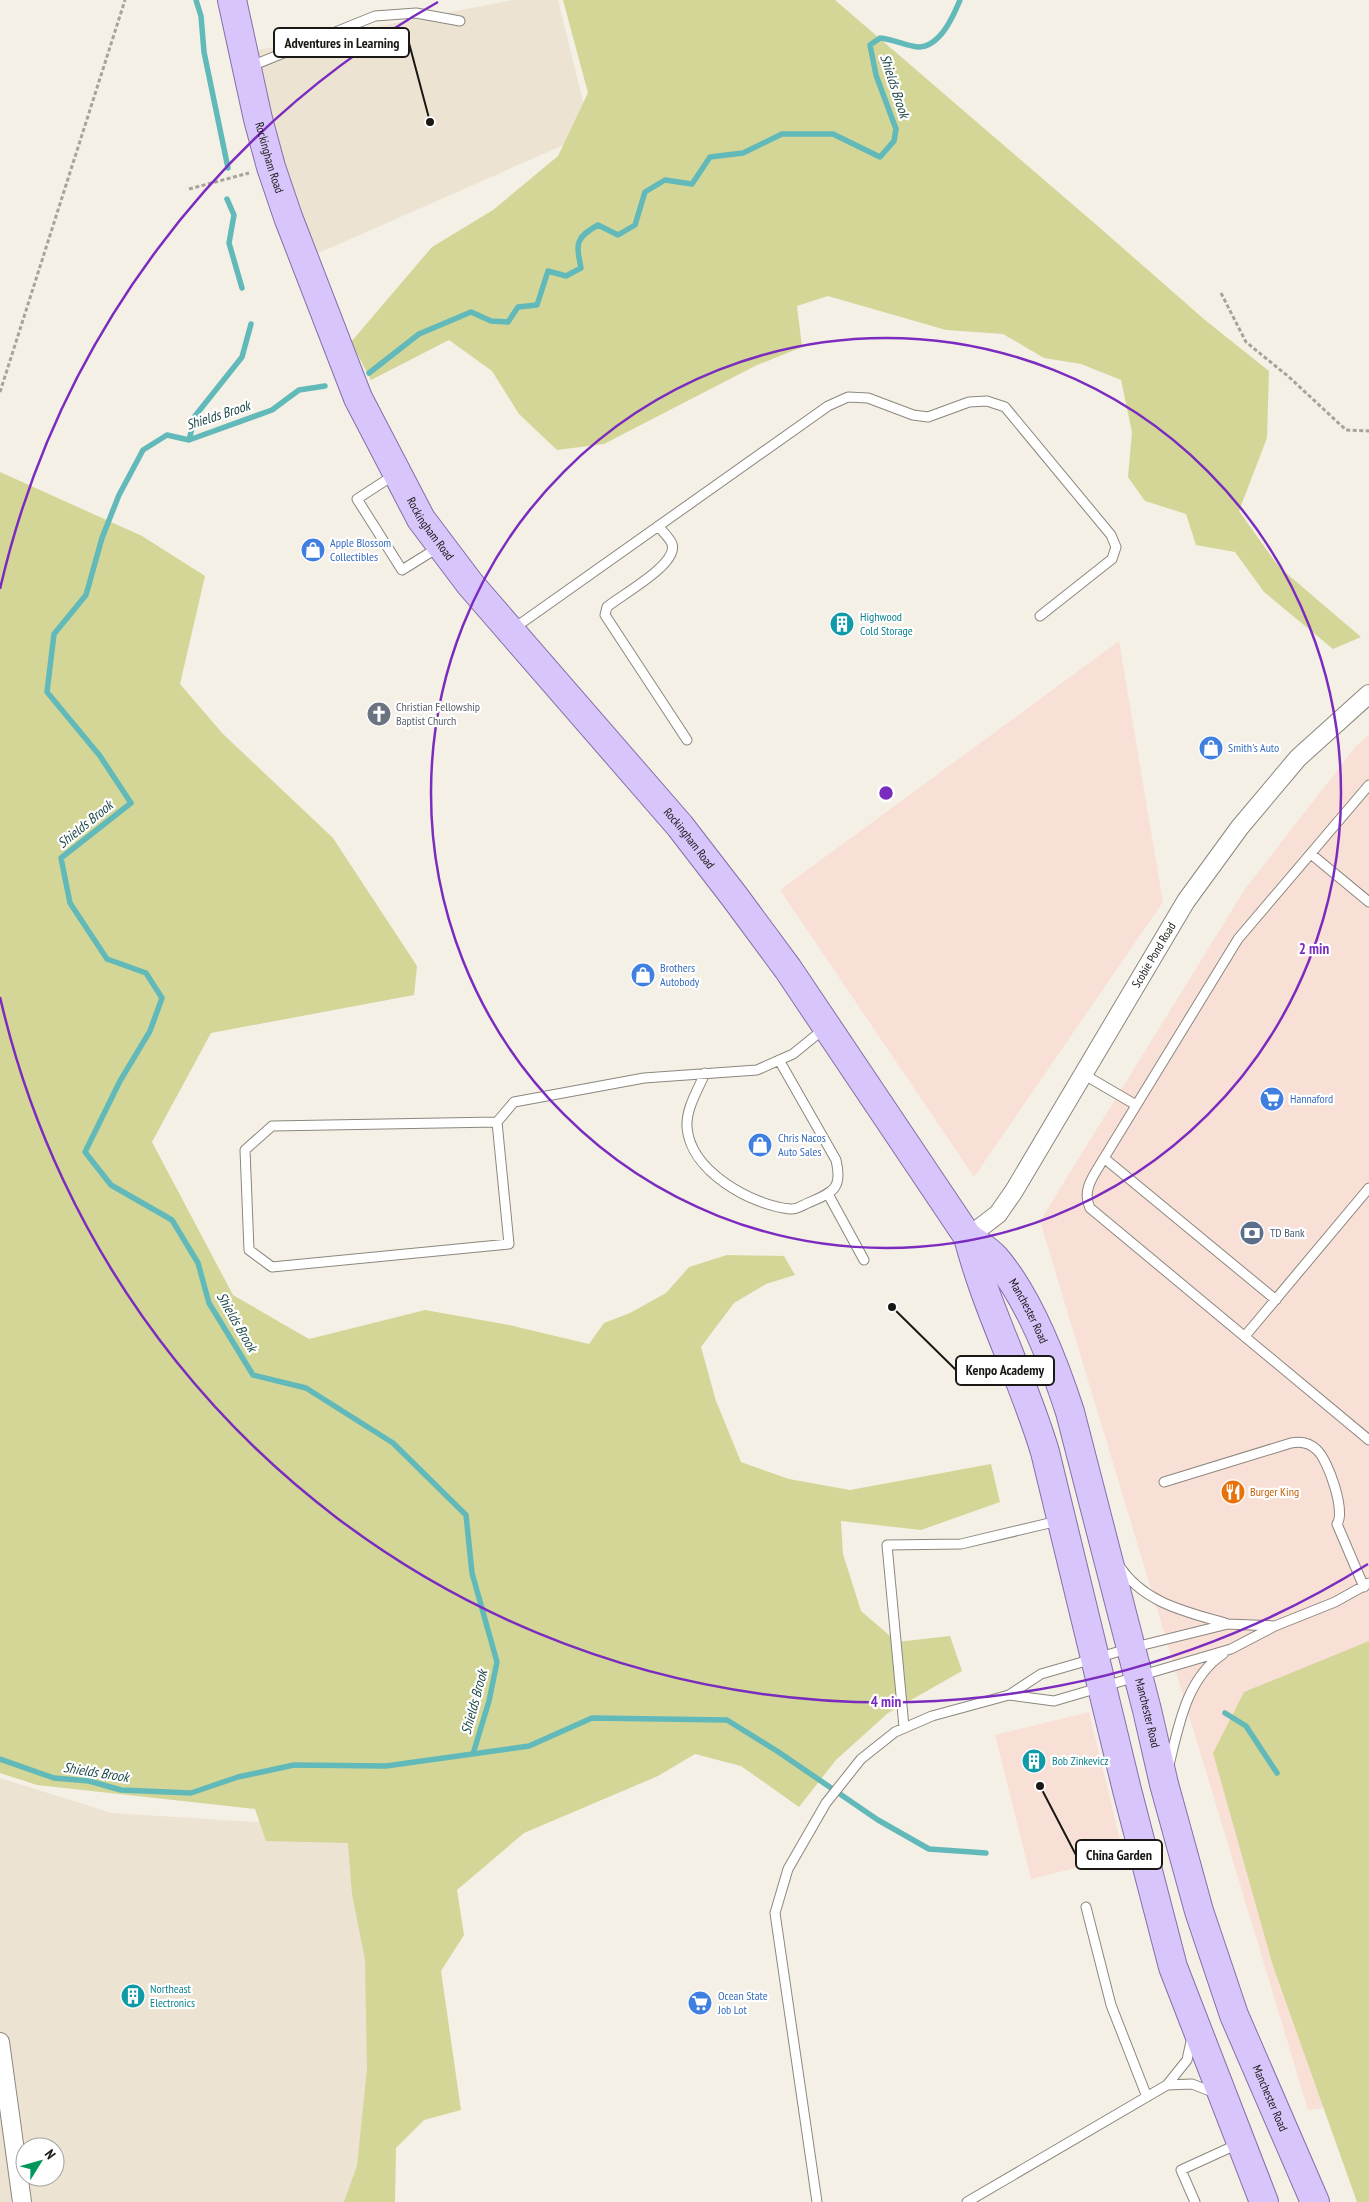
<svg xmlns="http://www.w3.org/2000/svg" width="1369" height="2202" viewBox="0 0 1369 2202" font-family="'PT Sans Narrow',sans-serif">
  <rect width="100%" height="100%" fill="#f5f0e6"/>
  <path fill="#f9e0d7" d="M1119,641l44,261 -189,275 -194,-287z
    M1369,735v1368l-61,7 -268,-889 205,-332 111,-143z
    M1089,1712l35,144 -93,23 -36,-144z"/>
  <path fill="#ece3d2" fill-rule="evenodd" d="M512,0h46l33,133 -277,122 -22,-62 -23,-81 -11,-62z
    M0,1778l112,35 143,9 149,-4 -47,384h-357zM25,2147h30v30h-30z"/>
  <path fill="#d3d697" d="M563,0h272l265,228 105,92 64,51 -2,67 -28,73 40,56 82,70 -28,12 -69,-57 -29,-40 -39,-7 -10,-31 -41,-13 -17,-24 4,-45 -11,-52 -40,-16 -37,-6 -41,-24 -57,-4 -118,-34 -31,10 5,41 -47,19 -151,78 -47,6 -38,-36 -27,-43 -43,-31 -78,40 -20,-38 81,-95 61,-37 65,-54 30,-63z
    M0,472l142,64 63,40 -25,108 43,50 110,104 84,128 -3,29 -203,38 -59,109 81,153 76,44 116,-29 84,15 80,19 15,-21 26,-10 36,-20 23,-26 38,-12 57,1 11,19 -29,9 -32,19 -33,44 15,54 25,61 48,17 61,11 141,-26 9,38 -79,28 -80,-9 2,33 18,57 36,31 53,-6 12,35 -74,42 -52,47 -37,47 -58,-41 -46,-12 -37,22 -134,57 -67,57 7,45 -23,36 20,139 -37,10 -28,28 -1,54h-51l13,-36 10,-97 -2,-109 -13,-66 -4,-51 -82,-2 -11,-32 -218,-24 -37,-12z
    M1369,1641v561h-12l-84,-236 -60,-213 31,-61z"/>
  <g fill="none" stroke-linecap="round" stroke-linejoin="round">
    <path stroke="#62b9ba" stroke-width="5.5" d="M196,0l5,16 3,36 24,116
      M227,199l7,16 -5,28 13,45
      M369,373l50,-39 52,-22 20,9 17,1 10,-15 19,-2 11,-34 18,5 15,-8c-5,-25 -6,-30 17,-43l20,10 17,-10 10,-33 20,-12 27,4 18,-27 33,-4 39,-19h51l47,23 14,-16 2,-12 -20,-54 -6,-30 10,-7c13,1 26,8 38,9 22,0 35,-30 42,-47
      M325,386l-26,4 -27,20 -83,30 -22,-5 -24,15 -24,45 -17,43 -16,57 -32,39 -7,58 53,64 31,47 -70,55 9,45 37,56 39,14 16,25 -12,33 -30,50 -35,71 26,33 61,35 26,43 11,40 44,72 53,13 87,55 73,72 6,58 25,89 -8,39 -16,53
      M189,440l6,-24 47,-59 9,-33
      M1225,1713l21,13 31,47
      M0,1759l54,19 35,3 32,9 70,3 47,-16 56,-12 92,1 143,-20 63,-28 135,2 50,31 101,69 51,29 57,4"/>
    <defs>
      <path id="lane" d="M249,67l126,-51 41,-3 44,8
        M394,475l-37,24 45,71 37,-23
        M658,526c4,5 12,12 14,18 7,20 -51,51 -65,63l-2,8 82,125
        M513,629l315,-223 20,-9 20,1 45,17 15,2 41,-15 18,-1 18,6 106,128 5,12 -4,12 -72,57
        M1369,785l-131,154 -134,219c-9,16 -23,31 -14,50l279,232
        M1311,854l58,48
        M705,1073c-7,17 -19,35 -18,54 3,44 64,78 103,82 6,1 13,-4 18,-6 25,-11 35,-14 28,-43l-57,-100
        M1083,1074l53,31
        M497,1122l12,122 -237,23 -23,-17 -4,-100 27,-24 225,-4 17,-20 130,-24 113,-8 36,-16 32,-26
        M1104,1158l172,142
        M828,1194l36,66
        M1245,1336l124,-148
        M1164,1482l127,-39c10,-2 19,0 26,7 11,10 29,61 20,74l27,63
        M1120,1567c25,37 68,45 108,57
        M1009,1695l45,6 177,-52 44,-23 60,-24 34,-19
        M904,1727l-17,-182 74,-1 97,-23
        M1169,1765c10,-41 18,-87 54,-111
        M1086,1907l25,98 36,92
        M1167,2085l25,-1 23,9
        M817,2202l-42,-289 13,-44 38,-66 35,-44 34,-27 37,-16 77,-21 32,-21 90,-26 97,-24 47,2
        M967,2202l200,-117 20,-25 5,-23
        M1195,2202l-14,-32 57,-26"/>
      <g id="street">
        <path id="s1" d="M968,1237l30,-23 16,-23 172,-290 54,-74 58,-69 71,-64"/>
        <path d="M0,2042l22,160"/>
      </g>
      <g id="primary">
        <path id="s2" d="M232,0l26,119 13,48 17,50 70,181 63,121 49,65 210,242 54,70 54,73 180,268c8,6 20,13 27,21 34,39 59,105 75,154l77,298 17,74 35,127 35,104 81,187"/>
        <path d="M968,1237c19,74 55,141 77,215l82,338 46,177 91,235"/>
      </g>
    </defs>
    <use href="#lane" stroke="#8c877e" stroke-width="11"/>
    <use href="#street" stroke="#8c877e" stroke-width="20"/>
    <use href="#primary" stroke="#846fa8" stroke-width="30"/>
    <path stroke="#a7a39b" stroke-width="3" stroke-dasharray="4 2.5" stroke-linecap="butt" d="M189,189l60,-16
      M1221,293l25,49 43,35 57,53 23,1
      M0,392l125,-392"/>
    <use href="#lane" stroke="#fff" stroke-width="9"/>
    <use href="#street" stroke="#fff" stroke-width="18"/>
    <use href="#primary" stroke="#d7c5fb" stroke-width="28"/>
  </g>
  <g fill="none" stroke="#7b2cbf" stroke-width="2.5">
    <circle cx="886" cy="793" r="455"/>
    <path d="M1368 1564A909 909 0 0 1 0 997M0 589A909 909 0 0 1 438 2"/>
  </g>
  <defs>
    <symbol id="shop-disc" viewBox="-11 -11 22 22"><circle r="9.5" fill="#3f7fe0" stroke="#fff"/><path d="M-5-2.5h2.3a2.7 3.5 0 0 1 5.4 0H5L5.5 6h-11ZM-1.5-2.5h3a1.5 2.3 0 0 0-3 0Z" fill="#fff"/></symbol>
    <symbol id="building-disc" viewBox="-11 -11 22 22"><circle r="9.5" fill="#0f9aa8" stroke="#fff"/><path d="M-4-6H4V6H1V3H-1V6H-4ZM-2.5-4.3h1.7v1.8h-1.7ZM.8-4.3h1.7v1.8H.8ZM-2.5-1h1.7V.8h-1.7ZM.8-1h1.7V.8H.8Z" fill="#fff"/></symbol>
    <symbol id="church-disc" viewBox="-11 -11 22 22"><circle r="9.5" fill="#6b7280" stroke="#fff"/><path d="M-1.2-6h2.4v3.5h3.3v2.4h-3.3V6h-2.4V-.1h-3.3v-2.4h3.3Z" fill="#fff"/></symbol>
    <symbol id="supermarket-disc" viewBox="-11 -11 22 22"><circle r="9.5" fill="#3f7fe0" stroke="#fff"/><path d="M-6-5.5h2.5l.6 2H6L4.5 2H-2.5L-4.4-4H-6ZM-1.5 3.2a1.3 1.3 0 1 0 .1 0ZM3 3.2a1.3 1.3 0 1 0 .1 0Z" fill="#fff"/></symbol>
    <symbol id="bank-disc" viewBox="-11 -11 22 22"><circle r="9.5" fill="#5c6f8a" stroke="#fff"/><path d="M-6-4H6V4H-6ZM0-2.3a2.3 2.3 0 1 0 0 4.6a2.3 2.3 0 1 0 0-4.6Z" fill="#fff"/></symbol>
    <symbol id="restaurant-disc" viewBox="-11 -11 22 22"><circle r="9.5" fill="#e8710a" stroke="#fff"/><path d="M-5-6h1v4h1v-4h1v4h1v-4h1v5L-1.5 .5V6h-2V.5L-5-1ZM5-6V6H3V1.5H1.5Q1.5-4 5-6Z" fill="#fff"/></symbol>
  </defs>
  <g fill-rule="evenodd">
    <use href="#shop-disc" x="299" y="536" width="28" height="28"/>
    <use href="#building-disc" x="828" y="610" width="28" height="28"/>
    <use href="#church-disc" x="365" y="700" width="28" height="28"/>
    <use href="#shop-disc" x="1197" y="734" width="28" height="28"/>
    <use href="#shop-disc" x="629" y="961" width="28" height="28"/>
    <use href="#supermarket-disc" x="1258" y="1085" width="28" height="28"/>
    <use href="#shop-disc" x="746" y="1131" width="28" height="28"/>
    <use href="#bank-disc" x="1238" y="1219" width="28" height="28"/>
    <use href="#restaurant-disc" x="1219" y="1478" width="28" height="28"/>
    <use href="#building-disc" x="1020" y="1747" width="28" height="28"/>
    <use href="#building-disc" x="119" y="1982" width="28" height="28"/>
    <use href="#supermarket-disc" x="686" y="1989" width="28" height="28"/>
  </g>
  <g text-anchor="middle" stroke-width="4.5" stroke-linejoin="round" paint-order="stroke">
    <g font-size="12" fill="#1a1814" stroke="#fff">
      <text dy="4" stroke="none"><textPath href="#s2" startOffset="162">Rockingham Road</textPath></text>
      <text dy="4" stroke="none"><textPath href="#s2" startOffset="568">Rockingham Road</textPath></text>
      <text dy="4" stroke="none"><textPath href="#s2" startOffset="972">Rockingham Road</textPath></text>
      <text dy="4" stroke="none"><textPath href="#s1" startOffset="340">Scobie Pond Road</textPath></text>
      <text dy="4" stroke="none"><textPath href="#s2" startOffset="1556">Manchester Road</textPath></text>
      <text dy="4" stroke="none"><textPath href="#s2" startOffset="1976">Manchester Road</textPath></text>
      <text dy="4" stroke="none"><textPath href="#s2" startOffset="2381">Manchester Road</textPath></text>
    </g>
    <g font-size="12" fill="#366cbe" stroke="#fff" text-anchor="start">
      <text x="330" y="547">Apple Blossom<tspan x="330" dy="14">Collectibles</tspan></text>
      <text x="1228" y="752">Smith's Auto</text>
      <text x="660" y="972">Brothers<tspan x="660" dy="14">Autobody</tspan></text>
      <text x="1290" y="1103">Hannaford</text>
      <text x="778" y="1142">Chris Nacos<tspan x="778" dy="14">Auto Sales</tspan></text>
      <text x="718" y="2000">Ocean State<tspan x="718" dy="14">Job Lot</tspan></text>
    </g>
    <g font-size="12" fill="#0d838f" stroke="#fff" text-anchor="start">
      <text x="860" y="621">Highwood<tspan x="860" dy="14">Cold Storage</tspan></text>
      <text x="1052" y="1765">Bob Zinkevicz</text>
      <text x="150" y="1993">Northeast<tspan x="150" dy="14">Electronics</tspan></text>
    </g>
    <g font-size="12" fill="#5b616d" stroke="#fff" text-anchor="start">
      <text x="396" y="711">Christian Fellowship<tspan x="396" dy="14">Baptist Church</tspan></text>
    </g>
    <g font-size="12" fill="#4e5e75" stroke="#fff" text-anchor="start">
      <text x="1270" y="1237">TD Bank</text>
    </g>
    <g font-size="12" fill="#c56008" stroke="#fff" text-anchor="start">
      <text x="1250" y="1496">Burger King</text>
    </g>
    <g font-size="14" font-style="italic" fill="#224b4b" stroke="#fff">
      <text transform="translate(895 86) rotate(72)" y="5">Shields Brook</text>
      <text transform="translate(218 415) rotate(-18)" y="5">Shields Brook</text>
      <text transform="translate(85 824) rotate(-39)" y="5">Shields Brook</text>
      <text transform="translate(237 1322) rotate(60)" y="5">Shields Brook</text>
      <text transform="translate(474 1702) rotate(-75)" y="5">Shields Brook</text>
      <text transform="translate(96 1772) rotate(9)" y="5">Shields Brook</text>
    </g>
  </g>
  <circle cx="886" cy="793" r="8" fill="#7b2cbf" stroke="#fff" stroke-width="2.5"/>
  <g font-size="15" text-anchor="middle" font-weight="bold" fill="#7b2cbf" stroke="#fff" stroke-width="4.5" stroke-linejoin="round" paint-order="stroke">
    <text x="1314" y="954">2 min</text>
    <text x="886" y="1707">4 min</text>
  </g>
  <path fill="none" stroke="#1a1814" stroke-width="2" d="M430 122L409 43M892 1307L956 1370M1040 1786L1076 1855"/>
  <g fill="#1a1814" stroke="#fff" stroke-width="2">
    <circle cx="430" cy="122" r="5"/>
    <circle cx="892" cy="1307" r="5"/>
    <circle cx="1040" cy="1786" r="5"/>
  </g>
  <g fill="#fff" stroke="#1a1814" stroke-width="2">
    <rect x="274" y="28" width="135" height="29" rx="5"/>
    <rect x="956" y="1356" width="98" height="29" rx="5"/>
    <rect x="1076" y="1840" width="86" height="29" rx="5"/>
  </g>
  <g font-size="14" text-anchor="middle" font-weight="bold" fill="#1a1814">
    <text x="342" y="48">Adventures in Learning</text>
    <text x="1005" y="1375">Kenpo Academy</text>
    <text x="1119" y="1860">China Garden</text>
  </g>
  <g transform="translate(40 2162) rotate(53)"><circle r="24" fill="#ffffff" stroke="#a3a3a1"/>
  <path d="M0-4L9 19L0 12L-9 19Z" fill="#00985a"/>
  <text y="-8" font-size="14" font-weight="bold" text-anchor="middle" fill="#1a1814">N</text>
  </g>
</svg>
